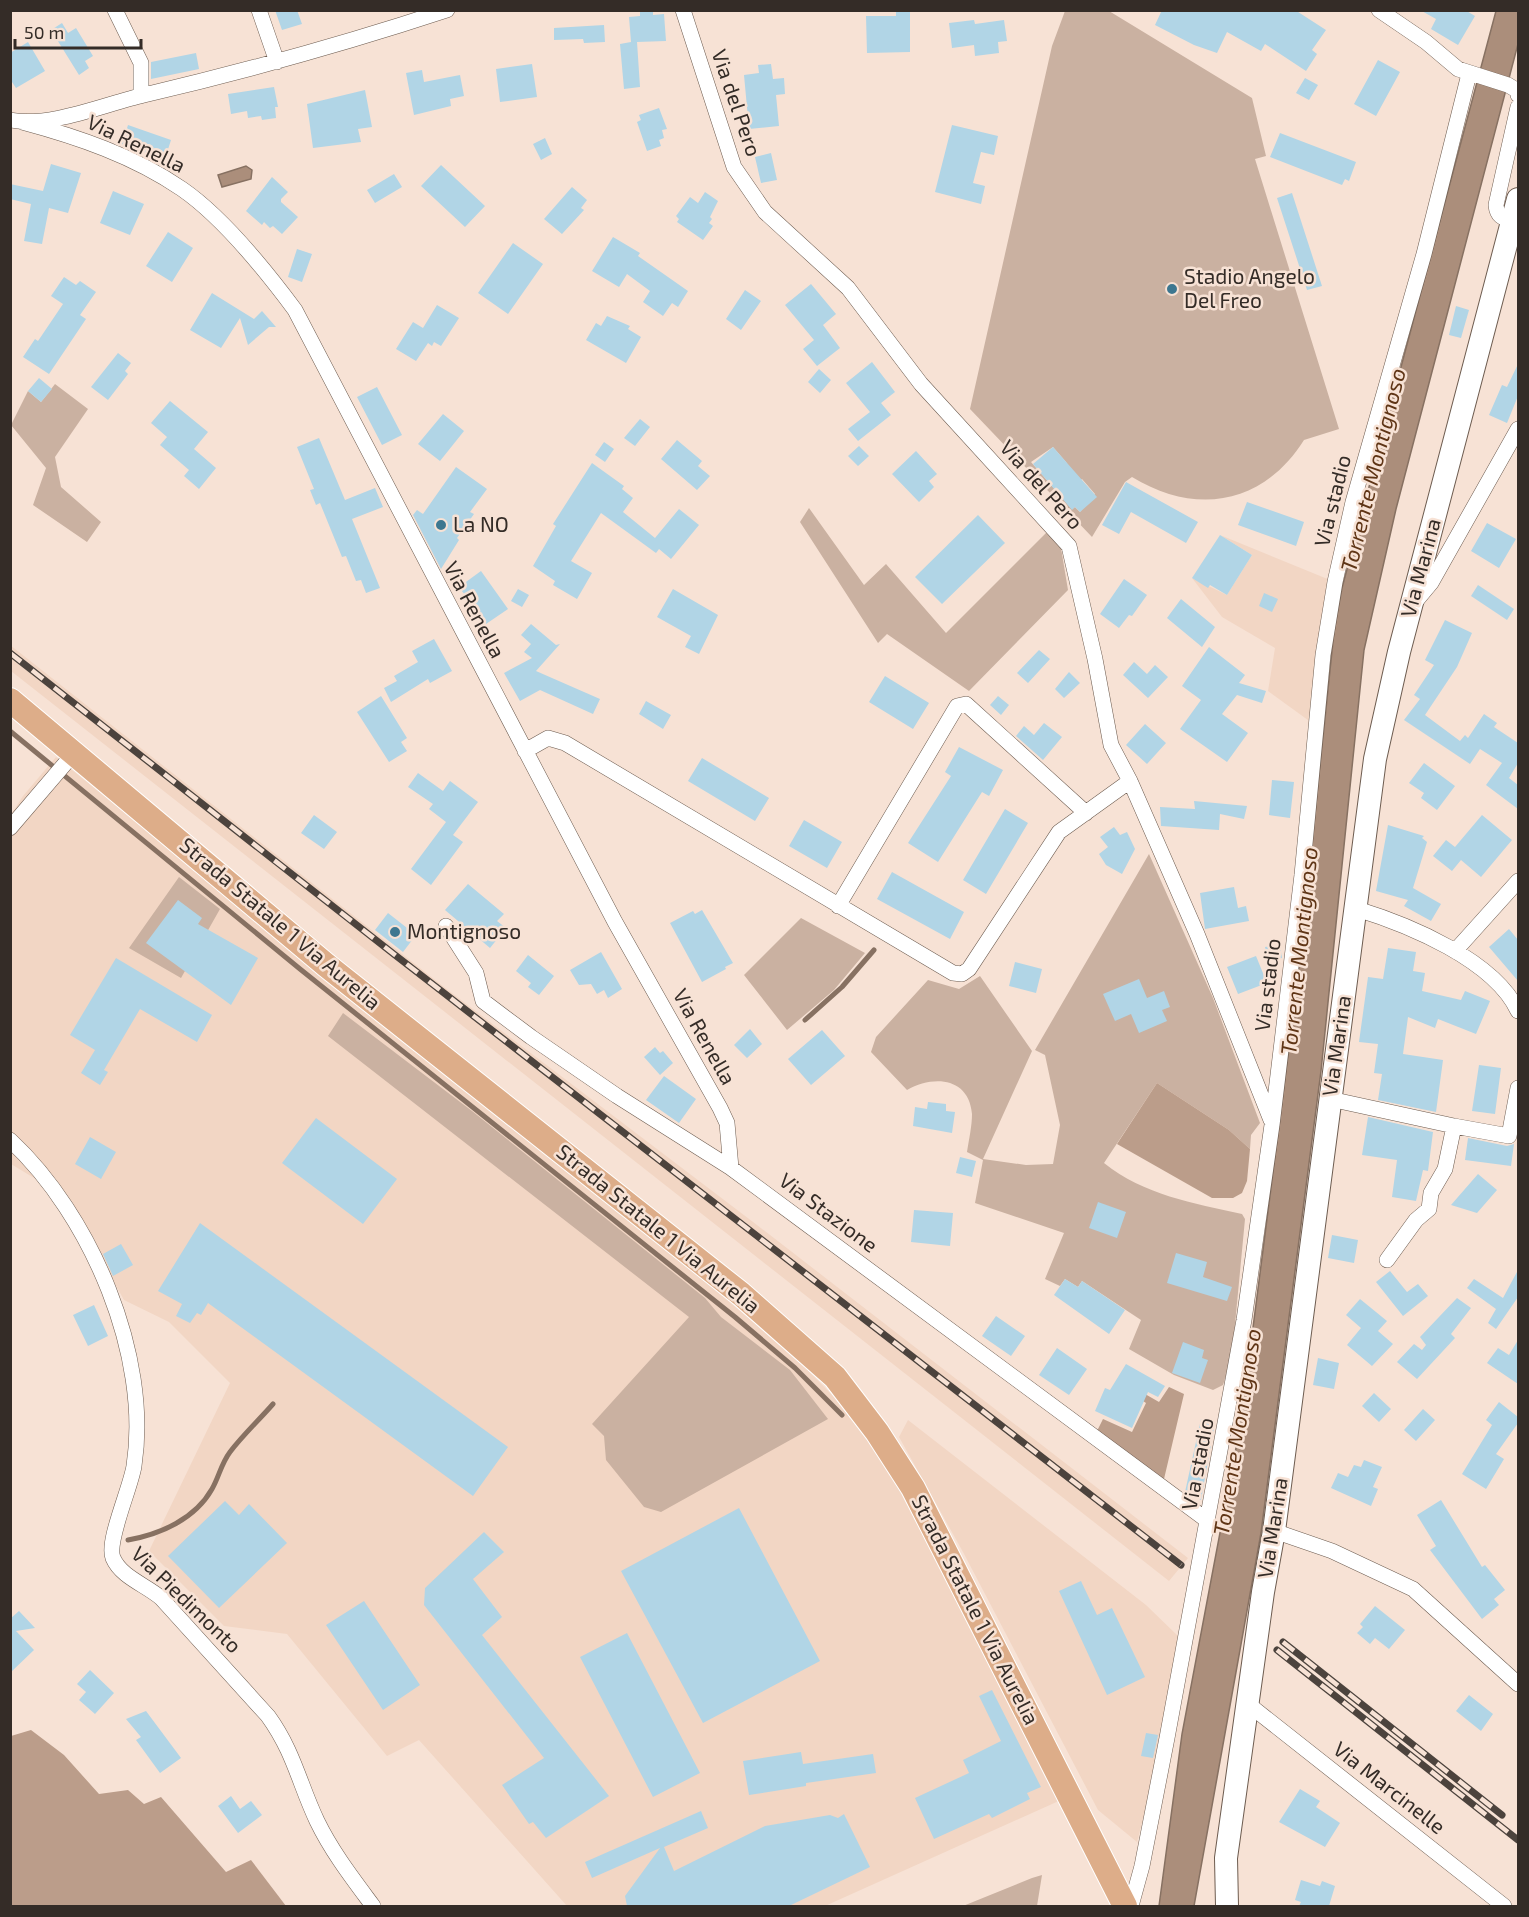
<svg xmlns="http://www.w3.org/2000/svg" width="1529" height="1917" viewBox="0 0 1529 1917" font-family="'Exo 2',sans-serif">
  <rect width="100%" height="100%" fill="#f7e2d5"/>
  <path fill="#f2d6c4" d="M1220,535l110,45 -18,143 -44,-32 7,-43 -53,-31 -30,-39 35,17 25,-40z
    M10,645l434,342 313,238 431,333 -19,23 -1158,-910z
    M56,757l648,524 87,72 44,45 58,71 168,331 -236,106h-258l-148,-166 -32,16 -100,-122 -63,-8 -75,-75 81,-168 -61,-61 -45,-22 -36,-64 -16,-35 -61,-37 -1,-348 13,-20z
    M908,1420l238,185 32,31 -24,140 -17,66 -39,-32 -135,-258 -64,-115z"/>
  <path fill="#cab1a1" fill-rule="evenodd" d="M1065,11h44l143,87 14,58 -11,3 84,270 -35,11c-41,65 -108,76 -172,37l-7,5 -33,55 -122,-128 82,-363zM1053,447l13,15 11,21 5,-4 13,15 -15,18 -5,-5 -3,2 -41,-47z
    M55,384l33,25 -33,48 6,30 40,35 -14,20 -54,-37 13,-37 -35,-43 17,-34 13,11z
    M809,508l55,77 22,-21 60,69 101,-101 14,16 7,42 -99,101 -82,-57 -9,9 -78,-121z
    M1149,854l64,144 47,125 -9,12 -1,14 -21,-19 -72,-47 -53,80c40,32 89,40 138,51l3,5 -13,137 -9,29 -10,5 -39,-15 -45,-26 12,-29 -59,-39 -4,6 -13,-8 -5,7 -15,-7 19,-46 -89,-30 8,-43 -16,-8c2,-13 5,-26 5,-38 -3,-37 -39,-39 -65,-24l-36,-38 5,-15 52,-57 31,9 21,-13 52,75 -49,108 43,6 27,-1 7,-39 -15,-70 -10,-5z
    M179,877l41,32 -39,69 -52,-30z
    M801,918l64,35 -31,37 -47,40 -43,-55z
    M343,1013l129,98 233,187 16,19 69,53 38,49 -167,93 -17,-5 -38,-47 -2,-24 -12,-12 97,-107 -361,-281z
    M1042,1875l-5,31h-74l69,-28z"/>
  <path fill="#bb9d8a" d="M1157,1083l72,47 21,19 -3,32 -5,12 -9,5h-21l-95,-54z
    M1169,1387l15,7 -20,85 -67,-48 6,-12 29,13 14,-29 -3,-2 2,-7 14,8z
    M31,1730l33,25 35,39 29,-4 16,14 17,-7 65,75 25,-12 35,46h-275v-170z"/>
  <path fill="#ab8e7b" stroke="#877162" stroke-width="1.5" d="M1496,11h22v33l-122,465 -32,141 -43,421 -60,462 -67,373h-35l23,-172 54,-286 10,-66 51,-396 37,-354 8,-44z
    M246,166l6,4 -1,9 -29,8 -4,-12z"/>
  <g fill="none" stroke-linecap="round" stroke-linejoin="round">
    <path stroke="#877162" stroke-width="5" d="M10,731l290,238 435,348 60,51 47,47
      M805,1020l37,-33 32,-37
      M128,1540c33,-6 67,-21 84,-51 7,-12 9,-25 18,-37 13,-17 29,-32 43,-48"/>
  </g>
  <path fill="#b1d5e6" d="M275,10h22l5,14 -20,6z
    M640,10h13v5l11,-1 2,27 -29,1 3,45 -16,2 -4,-45 11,-2 -2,-25 11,-1z
    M896,10h14v42l-43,1 -1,-37h30z
    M1162,10h133l31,20 -14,20 5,4 -11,17 -41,-27 -4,7 -34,-19 -10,21 -23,-8 -39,-20z
    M1420,10h45l10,6 -17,29 -27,-16 5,-10z
    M974,20l1,4 29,-4 3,21 -9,1 1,11 -24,3 -1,-11 -22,3 -3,-25z
    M62,23l6,10 8,-5 17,28 -8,5 4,7 -10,7 -28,-45z
    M604,25l1,17 -21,1 -1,-4 -29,1v-12z
    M28,42l17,29 -29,17 -6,-9v-26z
    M196,53l3,16 -48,10v-17z
    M1378,60l22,12 -24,44 -22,-12z
    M532,64l5,33 -37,5 -4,-33z
    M771,64l2,15 11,-1 1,16 -9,1 3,31 -30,3 -5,-54 15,-2 -1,-8z
    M422,70l2,12 36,-7 4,21 -14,3 1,7 -37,9 -8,-42z
    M1305,78l13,7 -9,15 -13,-7z
    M274,87l4,20h-3l1,11 -14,2 -1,-4 -13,2 -1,-7 -16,3 -3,-20z
    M365,90l7,37 -14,2 3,13 -48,6 -6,-44z
    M659,108l8,21 -5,1 2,8 -5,2 2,6 -14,5 -10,-29 4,-2 -2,-5z
    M128,125l43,15 -8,25 -18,-9 1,-3 -24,-9z
    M952,125l46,11 -4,19 -13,-3 -8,31 12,3 -4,18 -46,-12z
    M1280,133l76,29 -7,19 -4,-2 -3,6 -72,-28z
    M545,138l7,16 -11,6 -8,-16z
    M771,153l6,27 -16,3 -6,-26z
    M51,164l30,9 -13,40 -19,-5 -7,36 -18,-3 7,-37 -21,-5v-15l33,7z
    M441,165l44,41 -20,21 -44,-41z
    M394,174l8,13 -27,16 -8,-13z
    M272,177l16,15 -7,7v3l17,15 -16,17 -9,-8 -3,2 -6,-6 -2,3 -16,-14z
    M572,187l15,13 -6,8 3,2 -22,24 -18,-15z
    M113,191l31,13 -14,31 -30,-12z
    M705,192l13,9 -8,16 2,2 -3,4 4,3 -10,14 -26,-18 2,-3 -3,-3 14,-19 8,6z
    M1292,193l30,93 -15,4 -30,-92z
    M168,232l25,16 -21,34 -26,-16z
    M613,237l27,16 -2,3 50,35 -10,16 -6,-4 -9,13 -20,-14 7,-11 -23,-17 -8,13 -27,-16z
    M513,243l30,21 -35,50 -30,-21z
    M297,249l15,5 -10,28 -14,-5z
    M64,277l12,8 4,-4 16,11 -16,23 6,4 -37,55 -26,-17 12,-18 3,2 25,-37 -12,-8z
    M811,284l25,30 -13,11 17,23 -23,18 -14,-17 11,-9 -29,-35z
    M745,290l16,11 -20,29 -15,-11z
    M212,293l42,26 8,-8 14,16h-7l-21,18 -8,-27 -19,30 -31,-18z
    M437,305l22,13 -18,28 -7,-4 -2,4 -4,-3 -12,18 -20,-12 17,-27 10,6z
    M1456,306l13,4 -8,28 -12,-3z
    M607,316l23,10 -2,3 13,8 -15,26 -40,-23 10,-17 5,3z
    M118,353l13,10 -6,8 3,3 -20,26 -17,-13z
    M872,362l23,30 -14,11 10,12 -33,26 -10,-12 22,-17 -24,-29z
    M1518,364v32l-11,27 -18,-8 13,-30 5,2z
    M819,369l12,11 -11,13 -12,-11z
    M39,378l13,11 -11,13 -13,-11z
    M377,387l25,48 -20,10 -25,-48z
    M170,401l38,31 -14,17 22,19 -17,21 -15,-13 5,-6 -29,-25 7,-8 -16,-14z
    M443,414l21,17 -24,30 -22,-17z
    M640,419l10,8 -15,19 -11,-8z
    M319,438l26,62 30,-12 8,19 -31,12 28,69 -14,5 -5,-13 -5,1 -10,-25 -4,1 -22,-54 -4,2 -6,-15 4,-1 -17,-42z
    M677,440l25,21 -4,5 12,10 -13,14 -36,-31z
    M604,442l10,7 -9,13 -10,-7z
    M859,446l10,10 -11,10 -10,-10z
    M1053,447l44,50 -17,15 -5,-5 -3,3 -39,-46z
    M916,451l21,23 -8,7 5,6 -15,15 -27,-28z
    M592,463l32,23 -2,3 11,9 -10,14 32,26 24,-29 20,16 -28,34 -12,-10 -3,4 -55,-40 -30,48 21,12 -15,26 -24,-14 2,-4 -22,-15 23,-40 -3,-2z
    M456,467l31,22 -17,23 4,2 -17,24 2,2 -18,29 -28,-54 4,-5 6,4z
    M1126,482l72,40 -12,21 -55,-31 -12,22 -17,-9z
    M1247,502l57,20 -8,24 -58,-21z
    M978,515l27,28 -63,61 -27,-27z
    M1487,523l29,16 -17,29 -28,-17z
    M1220,535l32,20 -25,40 -17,-10 -2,3 -16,-10z
    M481,571l27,38 -22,15 -27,-37z
    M1124,579l23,16 -15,21 -3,-1 -10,13 -19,-14z
    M1478,585l36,24 -7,11 -36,-24z
    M518,589l11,6 -7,12 -11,-6z
    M673,589l45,26 -19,39 -14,-7 6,-11 -34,-19z
    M1264,593l14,6 -6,13 -13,-6z
    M1181,599l34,28 -13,20 -35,-29z
    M1445,620l27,13 -15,34 -32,48 35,26 5,-6 3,3 16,-24 13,9 -3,4 24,16v20l-9,15 9,7v24l-32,-24 16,-22 -22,-14 -10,15 -66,-44 16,-21 -6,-4 20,-30 -9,-5z
    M531,624l25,21 4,-1 -24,27 64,28 -7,15 -53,-24 -20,11 -16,-28 28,-15 -8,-6 7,-8 -10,-9z
    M434,639l18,32 -22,12 -2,-4 -37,23 -7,-14 13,-7 -3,-5 24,-14 -6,-11z
    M1209,647l36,28 -6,8 27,8 -4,12 -25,-8 -15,19 26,19 -21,29 -47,-33 21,-29 -19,-14z
    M1039,650l11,9 -22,24 -11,-10z
    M1134,662l13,12 8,-9 13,12 -20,21 -25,-23z
    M1069,672l11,11 -16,15 -9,-9z
    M885,676l44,27 -16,26 -44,-27z
    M381,696l26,42 -6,4 6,9 -18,11 -32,-50z
    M998,696l11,9 -8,10 -11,-10z
    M646,701l25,14 -8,14 -24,-15z
    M1044,723l18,14 -19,23 -27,-24 8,-10 10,9z
    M1145,724l21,19 -19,21 -21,-19z
    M959,747l44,23 -14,26 -7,-4 -44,70 -30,-19 43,-67 -6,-4z
    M702,758l67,40 -14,23 -67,-40z
    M1424,763l31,23 -18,24 -16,-12 3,-5 -15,-10z
    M418,773l25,18 7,-10 28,21 -25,33 10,7 -32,43 -20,-16 35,-47 -17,-13 4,-5 -25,-17z
    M1272,780l22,2 -4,36 -21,-3z
    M1194,801l53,5 -3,13 -24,-5 -1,16 -58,-4 -1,-19 35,2z
    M1005,809l23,14 -42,71 -23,-14z
    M314,815l23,17 -13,17 -23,-16z
    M1482,815l30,25 -31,37 -20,-17 -9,11 -19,-15 13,-16 9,7z
    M804,820l38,22 -15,26 -38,-22z
    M1388,825l36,11 -2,2 5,4 -14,46 28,16 -10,17 -27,-15 4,-6 -32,-9z
    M1114,827l6,8 7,-3 8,17 -13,25 -16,-9 -7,-11 9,-7 -8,-10z
    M892,872l72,40 -14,27 -73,-40z
    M468,884l36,30 -7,7 9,7 -16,20 -45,-38z
    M1234,887l4,21 8,-2 3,15 -44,8 -5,-36z
    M178,900l24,18 -4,6 60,34 -27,47 -85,-62z
    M702,910l31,53 -8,4 1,2 -24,13 -32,-59 23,-12 2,3z
    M388,913l28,22 -13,17 -28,-22z
    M1509,929l9,11v41l-29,-34z
    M1280,945l2,13 -15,3 -2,-14z
    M1388,948l28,4 -3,19 12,2 -3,18 39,9 4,-9 25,10 -14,33 -38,-15 -3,9 -27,-11 -5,37 40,6 -7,52 -58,-12 4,-26 -8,-1 4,-29 -19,-2 9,-65 15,2z
    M601,952l21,37 -14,9 -4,-8 -7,4 -6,-10 -12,1 -9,-15z
    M528,955l26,21 -15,19 -11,-8 3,-4 -15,-12z
    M1256,956l11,27 -29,11 -11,-27z
    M116,958l96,57 -15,27 -57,-33 -36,61 4,2 -8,13 -19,-12 14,-23 -25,-15z
    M1015,962l27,7 -6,24 -27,-7z
    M1139,979l8,19 17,-7 6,16 -8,3 5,11 -28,12 -8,-19 -16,7 -12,-27z
    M750,1029l12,15 -15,14 -13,-13z
    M822,1030l23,26 -34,29 -23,-26z
    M655,1047l5,6 3,-2 10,12 -13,12 -16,-18z
    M1479,1065l22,3 -6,46 -23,-3z
    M664,1076l32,23 -17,24 -33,-23z
    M928,1102l18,2v7l9,1 -3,21 -39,-7 2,-19 12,2z
    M1368,1117l65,15 -5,39 -5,-1 -7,31 -24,-4 5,-37 -35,-5z
    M316,1118l81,61 -34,45 -81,-61z
    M90,1137l26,15 -15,27 -26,-15z
    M1468,1138l39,8 7,-2 -3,22 -46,-6z
    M960,1157l16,4 -4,16 -16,-4z
    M1478,1174l19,16 -20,23 -26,-8z
    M1098,1202l28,10 -9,26 -28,-10z
    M914,1210l39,3 -3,33 -39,-4z
    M200,1223l308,224 -35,49 -265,-193 -7,12 -4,-2 -7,10 -14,-7 6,-12 -24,-13z
    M1332,1235l26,5 -4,23 -26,-5z
    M121,1244l12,21 -20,11 -10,-22z
    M1176,1253l31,9 -4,15 29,10 -5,14 -60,-18z
    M1518,1270v27l-22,32 -8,-6 8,-14 -29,-21 7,-9 29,19z
    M1390,1271l17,21 11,-8 10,12 -25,20 -27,-34z
    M1065,1279l13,8 4,-6 43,29 -16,24 -55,-39z
    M1457,1298l14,10 -20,26 4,4 -38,41 -20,-17 17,-18 8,6 4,-5 -6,-8z
    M1360,1299l27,22 -9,10 15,13 -21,22 -25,-21 14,-17 -15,-13z
    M94,1305l14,31 -20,10 -15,-31z
    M996,1316l29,20 -14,20 -29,-20z
    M1518,1340v44l-31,-21 11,-15 11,7z
    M1183,1342l21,8 -2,8 6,2 -8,23 -28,-10z
    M1057,1348l30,21 -18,26 -30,-20z
    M1318,1358l21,5 -5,26 -21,-4z
    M1126,1364l39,22 -7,11 -10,-5 -16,36 -37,-17 10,-23 5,2z
    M1374,1393l17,16 -12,13 -17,-16z
    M1499,1402l19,15v6l-22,31 8,5 -18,30 -24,-15 30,-49 -6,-5z
    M1423,1409l12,11 -19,21 -12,-11z
    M1201,1419l14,3 -14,78 -16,-8z
    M1364,1460l18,7 -9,20 5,2 -7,17 -40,-18 7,-15 10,4 6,-12 7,2z
    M1441,1500l41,67 3,-2 20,25 -11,9 5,6 -17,14 -52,-69 6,-4 -19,-31z
    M225,1501l14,14 10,-11 38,39 -68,65 -51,-52z
    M739,1508l81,153 -117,62 -82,-152z
    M484,1532l20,20 -31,27 29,38 -20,18 127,161 -63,42 -13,-16 -4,2 -27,-39 42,-27 -120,-153 1,-17z
    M1081,1581l16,34 15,-7 33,69 -38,18 -48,-104z
    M364,1601l56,84 -37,25 -57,-85z
    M1375,1606l30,24 -16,19 -14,-11 -5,6 -13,-11 6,-6 -3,-3z
    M19,1611l16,17 -19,3 18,19 -24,23v-54z
    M627,1633l73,140 -47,24 -73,-140z
    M90,1670l24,23 -19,21 -16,-14 7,-8 -9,-8z
    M992,1690l49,97 -14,6 3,6 -38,19 -3,-4 -55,25 -19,-41 54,-25 -6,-13 38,-19 -22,-45z
    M1469,1695l24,19 -12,17 -25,-20z
    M146,1711l35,47 -21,15 -24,-33 5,-3 -15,-18z
    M1146,1733l12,2 -5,23 -12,-2z
    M801,1752l2,12 70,-10 3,19 -70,10v3l-57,9 -6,-34z
    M1300,1789l20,12 -4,6 24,16 -15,24 -46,-25z
    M231,1796l9,13 11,-8 11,14 -24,18 -20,-27z
    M701,1811l7,17 -44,19 10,24 91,-45 65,-11 8,3 6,-4 26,53 -81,39h-162l-2,-10 35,-48 -68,30 -7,-16z
    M1301,1880l19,6 2,-5 13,5 -6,20h-30l2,-4 -6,-2z"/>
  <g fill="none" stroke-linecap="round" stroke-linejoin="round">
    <defs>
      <path id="minor" d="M115,10l26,53v32
        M259,10l18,52
        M683,10l51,157 31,45 83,76 73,96 148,162 26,113 16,86 19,36 67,153 74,186
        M1379,10l47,32 32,27 50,16 10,6v4
        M10,120c40,8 95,-16 134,-25 102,-24 203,-52 303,-85
        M22,122c56,15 112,34 160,67 39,27 84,82 113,121l320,612 105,186 7,15 4,45
        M1512,221c-10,-3 -15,-5 -16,-16l22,-98
        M1416,601l15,-18 87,-154
        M525,751l23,-13 17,5 388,230 9,1 7,-5 90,-137 71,-51
        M10,828l65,-76
        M838,906l119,-200 9,-2 120,109
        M1357,909c52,16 137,51 161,102
        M446,926l30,47 7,28 48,36 86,59 114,72 477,353
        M1455,951l63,-70
        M1330,1099l124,27
        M10,1140c81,75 141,216 124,326 -3,21 -28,76 -21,92 8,19 33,27 48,40l107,118c26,36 31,67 49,105 15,31 36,58 56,85
        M1387,1260l29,-40 13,-11 2,-16 14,-24 9,-43 55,10 9,-48
        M1274,1531l58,20 81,38 105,95
        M1248,1704l256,202
        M1131,1906l11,-40 25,-128 77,-418 28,-195 30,-250 21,-220 12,-73 18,-80 71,-248 45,-180"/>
      <path id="secondary" d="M1227,1906l-1,-48 37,-266 11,-61 101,-772 24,-107 119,-453"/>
      <path id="primary" d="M10,700l316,265 415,329 94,83 42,55 36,56 212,418"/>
    </defs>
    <use href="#minor" stroke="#6d5c50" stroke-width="16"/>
    <use href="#secondary" stroke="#6d5c50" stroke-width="24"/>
    <use href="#primary" stroke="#fff" stroke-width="26"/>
    <use href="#minor" stroke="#fff" stroke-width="15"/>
    <use href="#secondary" stroke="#fff" stroke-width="22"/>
    <use href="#primary" stroke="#ddad89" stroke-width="24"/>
    <defs>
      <path id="rail" d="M10,653l385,302 786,610
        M1283,1642l219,173
        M1277,1650l241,190"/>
    </defs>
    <use href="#rail" stroke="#4c433d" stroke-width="7"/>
    <use href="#rail" stroke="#f7e2d5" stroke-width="4.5" stroke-dasharray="14" stroke-linecap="butt"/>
  </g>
  <g fill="#3d7790" stroke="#f7e2d5" stroke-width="2">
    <circle cx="1172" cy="289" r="6"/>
    <circle cx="441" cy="525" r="6"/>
    <circle cx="395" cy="932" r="6"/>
  </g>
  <g text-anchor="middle" stroke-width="5" stroke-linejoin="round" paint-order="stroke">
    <g font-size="21" fill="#342c27" stroke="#f7e2d5">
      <text transform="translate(736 103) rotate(71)" y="7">Via del Pero</text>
      <text transform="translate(136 144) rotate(26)" y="7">Via Renella</text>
      <text transform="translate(1041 485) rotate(48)" y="7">Via del Pero</text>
      <text transform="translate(1333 501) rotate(-76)" y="7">Via stadio</text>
      <text transform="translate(1421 568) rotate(-75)" y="7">Via Marina</text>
      <text transform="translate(474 610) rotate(62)" y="7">Via Renella</text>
      <text transform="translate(280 924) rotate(40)" y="7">Strada Statale 1 Via Aurelia</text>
      <text transform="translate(1268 985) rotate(-83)" y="7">Via stadio</text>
      <text transform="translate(704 1037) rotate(61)" y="7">Via Renella</text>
      <text transform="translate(1337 1046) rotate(-82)" y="7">Via Marina</text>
      <text transform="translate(828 1213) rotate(37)" y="7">Via Stazione</text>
      <text transform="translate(658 1229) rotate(39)" y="7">Strada Statale 1 Via Aurelia</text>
      <text transform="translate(1198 1464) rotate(-79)" y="7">Via stadio</text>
      <text transform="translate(1273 1528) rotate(-81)" y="7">Via Marina</text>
      <text transform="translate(186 1600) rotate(44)" y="7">Via Piedimonto</text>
      <text transform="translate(975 1610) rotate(63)" y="7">Strada Statale 1 Via Aurelia</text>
      <text transform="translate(1389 1788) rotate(38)" y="7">Via Marcinelle</text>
    </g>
    <g font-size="21" fill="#342c27" stroke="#f7e2d5" text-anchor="start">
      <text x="1184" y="284">Stadio Angelo<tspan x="1184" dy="24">Del Freo</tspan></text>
      <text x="453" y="532">La NO</text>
      <text x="407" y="939">Montignoso</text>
    </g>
    <g font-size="22" font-style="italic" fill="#5f3516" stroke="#f7e2d5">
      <text transform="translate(1373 470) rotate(-76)" y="8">Torrente Montignoso</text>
      <text transform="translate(1299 951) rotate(-84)" y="8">Torrente Montignoso</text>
      <text transform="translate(1237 1432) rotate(-81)" y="8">Torrente Montignoso</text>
    </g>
  </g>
  <rect width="1529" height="1917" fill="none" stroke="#342c27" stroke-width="24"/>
  <path d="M15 39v9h126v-9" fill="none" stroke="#342c27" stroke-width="3"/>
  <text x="24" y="39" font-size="18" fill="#342c27" stroke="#f7e2d5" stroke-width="4.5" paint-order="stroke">50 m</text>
</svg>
